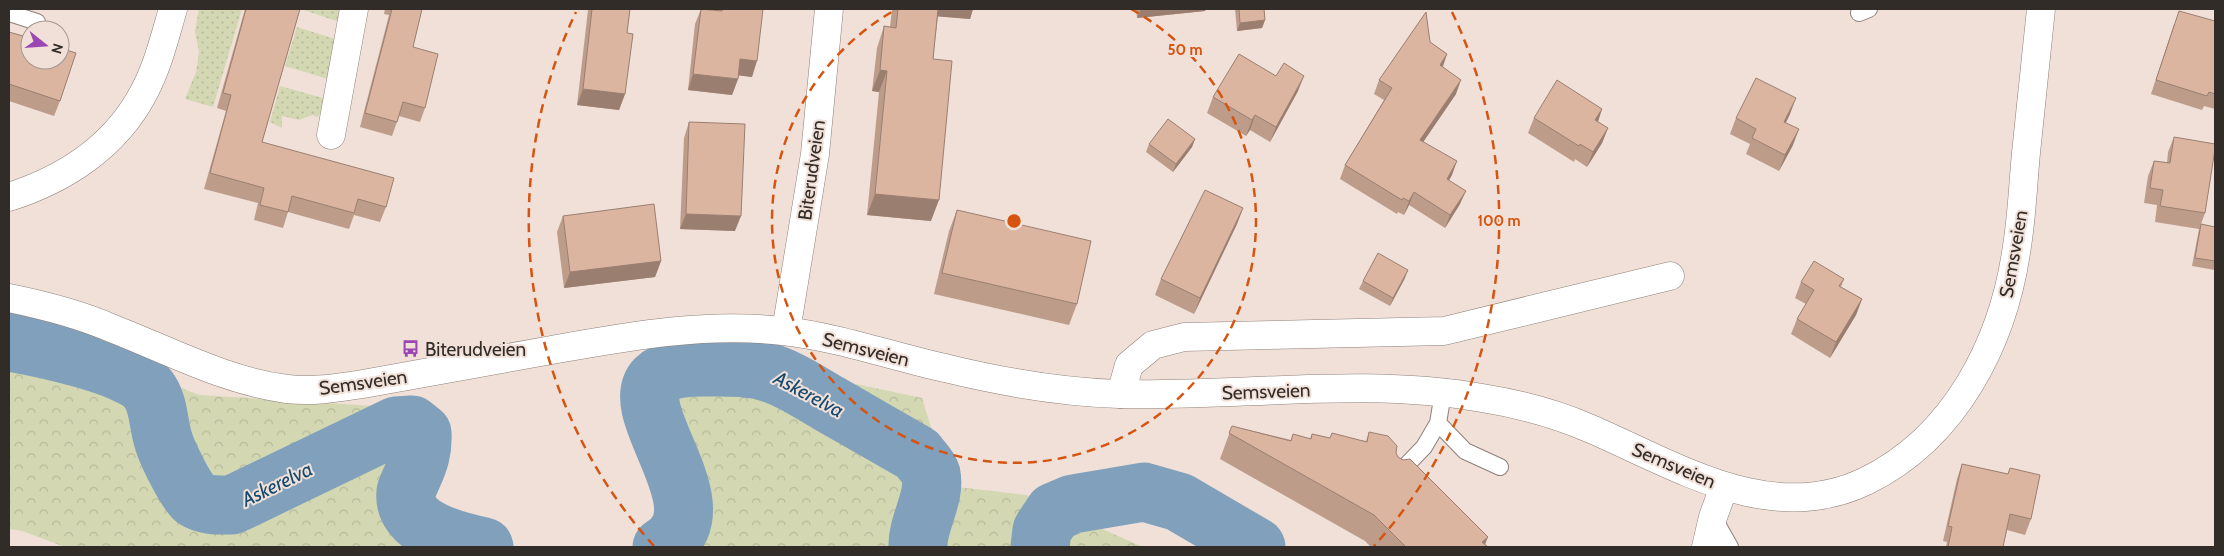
<svg xmlns="http://www.w3.org/2000/svg" width="2224" height="556" viewBox="0 0 2224 556" font-family="Cabin,sans-serif">
  <defs>
    <pattern id="grass-dots" width="8" height="8" patternUnits="userSpaceOnUse" patternTransform="scale(1.25)"><rect width="8" height="8" fill="#d3d8b3"/><path d="M2 2h.1M6 6h.1" fill="none" stroke="#b6ba9a" stroke-width="1.8" stroke-linecap="round"/></pattern>
    <pattern id="forest-crowns" width="20" height="18" patternUnits="userSpaceOnUse" patternTransform="scale(1.25)"><rect width="20" height="18" fill="#d3d8b3"/><path d="M2 6a3 3 0 1 1 6 0M12 15a3 3 0 1 1 6 0" fill="none" stroke="#b6ba9a"/></pattern>
  </defs>
  <rect width="100%" height="100%" fill="#f0e0d8"/>
  <path fill="url(#grass-dots)" d="M199,9h43l-29,98 -28,-8 11,-27 3,-20 -4,-21z
    M301,9h43l-2,14z
    M297,27l41,13 -7,40 -46,-14z
    M280,86l50,14 -5,10 -8,7 -5,-2 -13,5 -17,-4v12l-12,-6z"/>
  <path fill="url(#forest-crowns)" d="M9,331l44,6 146,58 208,13c5,8 13,17 15,26 5,20 -9,37 -15,55 -12,36 52,52 77,58h-419l-43,-16 -13,-2z
    M785,369l137,29 27,88 77,9 117,52h-481c51,-31 -4,-99 -11,-138 -2,-11 1,-19 5,-30z"/>
  <g fill="none" stroke-linecap="round" stroke-linejoin="round">
    <path stroke="#80a0bb" stroke-width="59" d="M9,342c29,5 122,24 139,47 11,14 10,34 15,50 3,12 24,55 32,60 11,7 25,6 37,6l164,-79 16,-1 10,8c1,17 -3,29 -10,44 -2,5 -5,10 -6,15 -4,37 51,49 78,55
      M662,547c64,-38 -38,-134 -6,-168 11,-11 33,-12 47,-12 19,0 38,-1 57,3 25,6 46,20 68,33 30,17 59,34 89,51 4,6 12,13 14,20 5,24 -14,49 -13,73
      M1040,547l2,-17 12,-18 19,-8 71,-12 35,10 77,45"/>
    <defs>
      <path id="service" d="M9,13l28,9
        M1859,13l10,-4
        M1438,423l27,28 35,16
        M1396,476l28,-29 14,-24 5,-30
        M1713,517l17,30"/>
      <path id="minor" d="M331,135l23,-126
        M9,197c56,-18 107,-51 135,-105 14,-26 21,-56 29,-83
        M786,331l29,-177 14,-145
        M1121,394l8,-29 24,-20 31,-8 260,-6 226,-55
        M1706,547l7,-30 11,-30"/>
      <path id="secondary" d="M9,298c34,7 70,16 102,30 57,22 114,53 176,61 25,3 50,-1 76,-5 61,-11 122,-22 183,-33 79,-14 157,-29 237,-20 55,6 108,25 162,37 57,14 115,24 174,26 121,3 243,-17 363,4 37,6 75,16 109,31 86,37 180,98 275,52 90,-44 138,-140 151,-235 5,-31 6,-62 9,-93 5,-48 10,-96 15,-144"/>
    </defs>
    <use href="#service" stroke="#8f8079" stroke-width="18"/>
    <use href="#minor" stroke="#8f8079" stroke-width="29"/>
    <use href="#secondary" stroke="#8f8079" stroke-width="29"/>
    <use href="#service" stroke="#fff" stroke-width="16"/>
    <use href="#minor" stroke="#fff" stroke-width="28"/>
    <use href="#secondary" stroke="#fff" stroke-width="28"/>
  </g>
  <path fill="#bd9c8a" d="M245,9h55l-38,133 124,65 -6,15 -26,-7 -5,14 -61,-17 -5,16 -29,-8 4,-17 -54,-14 22,-78 -9,-3z
    M385,9h37l-9,38 12,61 -5,14 -21,-6 -7,20 -32,-9 29,-112 -5,-1z
    M583,9h47l-3,24 -2,61 -6,16 -42,-5 11,-95z
    M701,9l19,1v-1h43l-11,68 -13,-2 -1,4 -6,16 -44,-5 7,-66z
    M892,9h81l-3,10 -32,-3 -5,43 -2,162 -64,-6 12,-123 -7,-1 5,-43 7,-22 6,1z
    M1136,9h70l-1,2 -68,7z
    M1235,9h29l1,11 -3,8 -25,3z
    M2215,21v88l-11,-3 -2,4 -51,-16 23,-70z
    M9,32l51,69 -6,15 -45,-15z
    M1430,42l17,12 -4,13 13,27 -33,48 29,33 -3,5 11,24 -15,24 -36,-23 -5,10 -6,-3 -1,2 -57,-35 5,-14 39,-65 -10,-6 5,-14z
    M1298,91l-28,51 -20,-12 -4,6 -39,-23 6,-16z
    M1602,109l-4,13 10,6 -6,15 -15,24 -12,-8 -1,3 -46,-29 6,-15z
    M1790,114l-4,8 7,23 -14,26 -33,-17 4,-10 -20,-10 6,-16z
    M689,122l46,109 -55,-2 4,-91z
    M2174,137l31,76 -4,11 14,3v43l-23,-4 7,-37 -44,-7 2,-17 -13,-2 4,-27 6,-15 13,2 1,-11z
    M1195,139l-3,8 -19,25 -27,-20 3,-8z
    M1243,208l-6,16 -43,90 -39,-19 6,-16z
    M957,210l120,94 -8,21 -135,-31 15,-63z
    M563,216l98,45 -6,16 -91,11 -7,-56z
    M1405,278l-15,28 -31,-17 4,-8z
    M1844,279l-3,8 21,12 -6,16 -26,43 -39,-24 6,-15 9,-15 -11,-6 6,-16z
    M1232,426l59,14 2,-6 17,5 2,-5 18,4 36,3 3,-9 27,21 2,4 90,90h-117l-6,-6 -145,-82z
    M1962,464l46,10 2,-6 21,51 -6,16 -18,-5 -4,17h-57l1,-5 -4,-1 14,-62z"/>
  <path fill="#9a7f71" d="M935,9h38l-3,10 -38,-3z
    M1141,9h65l-1,2 -68,7z
    M1265,20l-3,8 -25,3 3,-8z
    M1447,54l-5,14 -2,-3z
    M740,59l17,2 -5,16 -17,-2z
    M880,70l7,1 -8,21 -7,-1z
    M693,74l45,5 -6,16 -44,-5z
    M1304,76l-6,15 -28,51 6,-15z
    M1461,80l-5,14 -41,60 5,-14z
    M583,89l42,5 -6,16 -42,-5z
    M1796,98l-6,16 -11,23 5,-15z
    M1602,109l-5,15 -2,-4z
    M1255,115l-5,15 -4,6 6,-16z
    M1608,128l-6,15 -15,24 6,-15z
    M1799,129l-6,16 -14,26 6,-16z
    M1195,139l-3,8 -19,25 3,-8z
    M1457,161l-5,14 -10,17 5,-13z
    M1466,191l-6,13 -15,24 5,-13z
    M1414,192l-5,13 -5,10 5,-14z
    M875,194l64,6 -8,21 -64,-6z
    M1243,208l-6,16 -43,90 6,-16z
    M686,214l55,2 -6,15 -55,-2z
    M661,261l-6,16 -91,11 6,-16z
    M1408,270l-3,8 -15,28 3,-8z
    M1862,299l-6,16 -26,43 6,-16z
    M1488,537l-4,10 -2,-5z"/>
  <path fill="#dcb5a1" stroke="#9a7f71" d="M246,9h54l-38,133 132,36 -8,29 -28,-8 -4,14 -62,-17 -4,16 -28,-7 4,-17 -54,-15 21,-78 -8,-2z
    M392,9h30l-9,38 25,7 -13,54 -22,-6 -6,20 -32,-9z
    M592,9h38l-3,24 6,1 -8,60 -42,-5z
    M701,9l21,2 1,-2h40l-6,52 -17,-2 -2,20 -45,-5z
    M898,9h40l-5,50 19,2 -13,139 -64,-6 12,-123 -7,-1 4,-44 12,2z
    M1239,9h25l1,11 -25,3z
    M2179,11l36,10v73l-6,-2 -2,4 -51,-16z
    M1426,12l4,30 17,12 -7,11 21,15 -41,60 37,21 -10,18 19,12 -16,24 -36,-23 -5,9 -6,-3 -1,2 -57,-35 47,-77 -13,-8z
    M9,32l21,6v22h30v-12l16,5 -16,48 -51,-17z
    M1239,54l37,22 8,-13 20,13 -28,51 -21,-12 -3,5 -39,-23z
    M1756,78l40,20 -12,24 15,7 -14,26 -33,-17 4,-9 -20,-11z
    M1557,80l45,29 -7,11 13,8 -15,24 -13,-8 -1,2 -45,-28z
    M1168,119l27,20 -19,25 -27,-20z
    M689,122l56,2 -4,92 -55,-2z
    M2174,137l41,7v5l-10,64 -45,-7 3,-16 -13,-2 4,-27 16,2z
    M1205,190l38,18 -43,90 -39,-19z
    M654,204l7,57 -91,11 -7,-56z
    M957,210l134,31 -14,63 -135,-31z
    M2201,224l14,3v34l-20,-3z
    M1378,253l30,17 -15,28 -30,-17z
    M1814,261l30,18 -5,7 23,13 -26,43 -39,-23 17,-29 -13,-8z
    M1232,426l59,15 2,-7 18,5 1,-5 18,4 2,-5 35,9 2,-10 19,4 9,10 -1,7 2,4 5,3 7,-1 78,78 -6,5 6,5h-82l-32,-32 -145,-82z
    M1962,464l46,10 2,-6 30,7 -9,44 -21,-5 -7,33h-55l4,-20 -4,-1z"/>
  <g fill="none" stroke="#d6540f" stroke-width="2.5" stroke-dasharray="9 6">
    <path d="M1131 9A242 242 0 1 1 897 9"/>
    <path d="M654 546A485 485 0 0 1 576 12M1452 12A485 485 0 0 1 1374 546"/>
  </g>
  <defs>
    <symbol id="bus-bare" viewBox="-9 -9 18 18"><path d="M-5-6H5V4H4V6H2V4H-2V6H-4V4H-5ZM-3.5-4V0h7V-4ZM-3.5 1.2v1.5H-2V1.2ZM2 1.2v1.5H3.5V1.2Z" fill="#9c46b3" stroke="#f0e0d8" stroke-width="2.5" paint-order="stroke"/></symbol>
  </defs>
  <g fill-rule="evenodd">
    <use href="#bus-bare" x="398" y="336" width="25" height="25"/>
  </g>
  <g text-anchor="middle" stroke-width="4" stroke-linejoin="round" paint-order="stroke">
    <g font-size="19" fill="#322c29" stroke="#f0e0d8">
      <text transform="translate(811 170) rotate(-82)" y="7">Biterudveien</text>
      <text transform="translate(2013 254) rotate(-80)" y="7">Semsveien</text>
      <text transform="translate(866 349) rotate(14)" y="7">Semsveien</text>
      <text transform="translate(363 382) rotate(-8)" y="7">Semsveien</text>
      <text transform="translate(1266 391) rotate(-2)" y="7">Semsveien</text>
      <text transform="translate(1674 465) rotate(23)" y="7">Semsveien</text>
    </g>
    <g font-size="19" fill="#322c29" stroke="#f0e0d8" text-anchor="start">
      <text x="425" y="356">Biterudveien</text>
    </g>
    <g font-size="20" font-style="italic" fill="#144a6f" stroke="#f0e0d8">
      <text transform="translate(809 394) rotate(28)" y="7">Askerelva</text>
      <text transform="translate(277 484) rotate(-26)" y="7">Askerelva</text>
    </g>
  </g>
  <circle cx="1014" cy="221" r="8" fill="#d6540f" stroke="#f0e0d8" stroke-width="2.5"/>
  <g font-size="15" text-anchor="middle" font-weight="bold" fill="#d6540f" stroke="#f0e0d8" stroke-width="4" stroke-linejoin="round" paint-order="stroke">
    <text x="1185" y="55">50 m</text>
    <text x="1499" y="226">100 m</text>
  </g>
  <rect width="2224" height="556" fill="none" stroke="#322c29" stroke-width="20"/>
  <g transform="translate(45 45) rotate(107)"><circle r="24" fill="#f0e0d8" stroke="#a49892"/>
  <path d="M0-4L9 19L0 12L-9 19Z" fill="#9c46b3"/>
  <text y="-8" font-size="14" font-weight="bold" text-anchor="middle" fill="#322c29">N</text>
  </g>
</svg>
